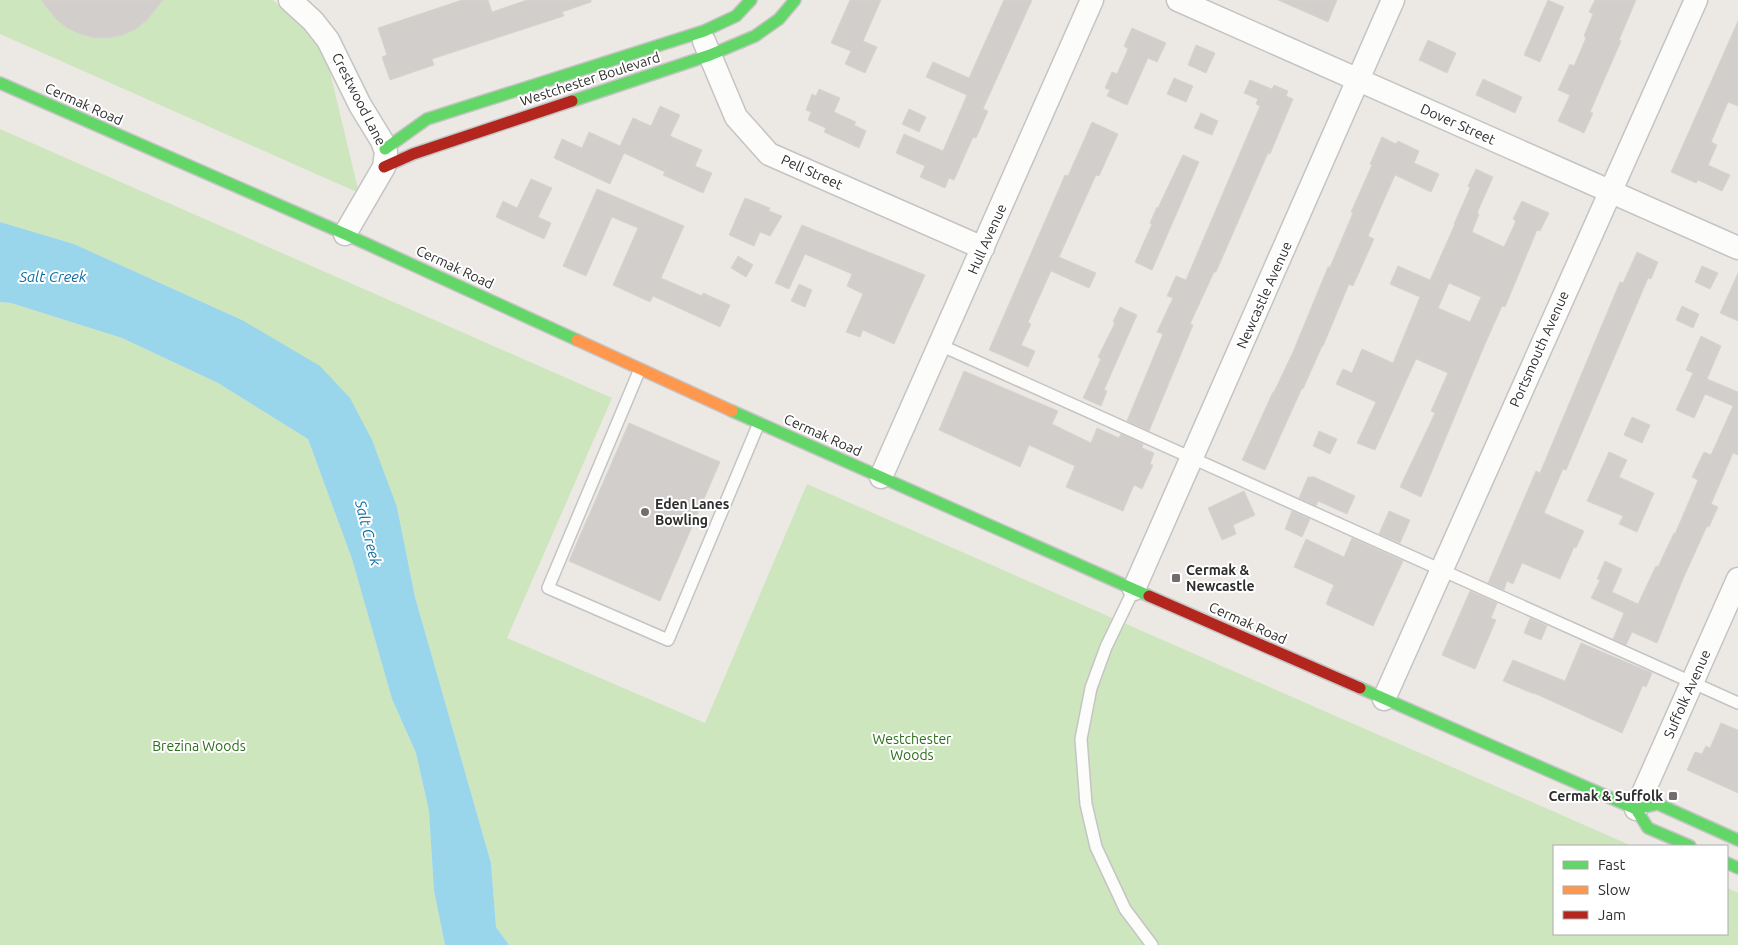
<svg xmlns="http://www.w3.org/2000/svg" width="1738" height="945" viewBox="0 0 1738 945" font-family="Ubuntu,sans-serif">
  <rect width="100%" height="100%" fill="#ece8e4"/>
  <path fill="#cee6be" d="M0,0h273l50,43 36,150 -359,-159z
    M0,129l612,269 -105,240 198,85 102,-239 825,362h-78v88h173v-46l11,5v52h-1229l-13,-18 -5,-64 -76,-266 -18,-90 -155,-187 -168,-76 -74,-22z
    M0,302l11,1 111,35 96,45 90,56 44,120 40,140 24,54 13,58 5,80 11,54h-445z"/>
  <path fill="#99d6ec" d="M0,222l74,22 168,76 78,46 30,32 22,42 25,67 18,90 76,266 5,64 13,18h-64l-11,-54 -5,-80 -13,-58 -24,-54 -40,-140 -44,-120 -90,-56 -96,-45 -111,-35 -11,-1z"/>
  <path fill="#d1cecb" stroke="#d7d4d0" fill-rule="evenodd" d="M41,0h122l-16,20 -11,9 -13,6 -14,3h-15l-14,-4 -13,-6 -11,-9z
    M462,0h26l4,12 35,-12h64v2l-29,10 2,4 -132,43 2,6 -44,15 -8,-23 5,-2 -9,-27z
    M850,0h31l-18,41 14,6 -12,26 -20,-9 6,-13 -20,-8z
    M1004,0h28l-49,109 5,2 -12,27 -3,-1 -19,43 -5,-2 -4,10 -25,-11 5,-11 -29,-13 8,-19 39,17 24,-56 -41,-18 7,-15 36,16z
    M1278,0h59l-9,22z
    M1548,0l16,7 -24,55 -16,-7z
    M1595,0h41l-17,40 2,1 -31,71 3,1 -9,20 -26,-12 12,-26 -12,-5 12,-26 4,2 12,-28 -2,-2 9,-22 -4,-2z
    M1738,21v85l-10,-4 -17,40 6,3 -9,20 22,10 -8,16 -24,-11 -2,3 -25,-11z
    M1132,28l34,15 -9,19 -9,-4 -21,47 -20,-9 3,-6 -5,-2 7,-16 5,2 11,-25 -4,-3z
    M1428,40l28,13 -9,20 -28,-13z
    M1196,45l19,8 -9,20 -18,-8z
    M1174,78l19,8 -7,16 -19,-8z
    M1483,79l39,18 -7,16 -39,-18z
    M1250,80l22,9 2,-4 14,6 -2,5 7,3 -23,55 -2,-1 -52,119h-2l-24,52 3,1 -44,106 -22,-10 36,-87 -6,-2 16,-34 -6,-2 9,-20 10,4 74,-174 -4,-2 2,-5 -14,-6z
    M819,89l21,9 -6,14 22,10 -2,3 12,6 -7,17 -35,-16 2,-4 -18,-8 3,-8 -5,-2 6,-16 4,2z
    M660,106l20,9 -10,21 32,14 -7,16 17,7 -9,20 -40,-18 2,-3 -41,-19 -14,31 -56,-26 8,-19 20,9 7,-16 31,14 13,-28 18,8z
    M909,109l17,8 -7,15 -17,-8z
    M1201,113l17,8 -6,14 -18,-7z
    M1092,122l26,12 -19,42 -3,-1 -37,82 37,16 -7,15 -38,-17 -23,51 3,2 -10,21 14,6 -7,16 -39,-17 76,-175 3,1z
    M1382,137l14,7 2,-3 21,10 -5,12 25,11 -8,18 -36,-17 -27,61 6,3 -21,47 -4,-2 -26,62h-1l-19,43 -1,-1 -37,82 -23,-10 31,-68h1l19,-40 35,-85h2l23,-54 -2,-1 21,-47 -2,-1z
    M1183,155l16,7 -47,108 -17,-8 17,-38 -2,-1 7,-16 1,1z
    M1476,169l17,8 -16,36 2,1 -7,18 32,15 12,-26 -3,-2 9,-18 27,12 -9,18 -3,-1 -32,77 -3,-1 -17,38 -64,153 -21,-10 35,-74 -4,-2 17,-38 -32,-14 -41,91 -18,-7 19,-41 -40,-18 7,-15 9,4 10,-24 31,14 27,-66 -30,-13 8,-18 32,14 25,-56h-1l16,-36 -2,-2zM1449,283l32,14 -11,25 -32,-14z
    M531,179l21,9 -14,29 13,6 -7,16 -48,-22 7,-16 14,7z
    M597,189l87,37 -23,52 41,18 1,-3 27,12 -10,22 -67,-31 -3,6 -37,-17 25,-57 -26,-11 -26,59 -23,-10z
    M745,198l25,10 -1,3 13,5 -12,20 -10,-4 -6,14 -25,-11z
    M802,225l123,50 -31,69 -31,-14 -3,7 -14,-5 17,-38 -16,-8 5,-12 -47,-20 -16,35 -14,-6z
    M1637,252l21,10 -7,17 -3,-1 -82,192 -3,-1 -19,44 40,18 -8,17 -2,-1 -14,32 -38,-16 -9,21 -6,-3 -3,9 -16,-7 48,-112 4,2 80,-191 3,1z
    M738,256l15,9 -7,12 -15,-9z
    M1702,266l16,7 -8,16 -15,-7z
    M1738,273v48l-18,-8z
    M799,284l13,6 -7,17 -14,-6z
    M1682,306l17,8 -6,14 -17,-8z
    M1120,307l17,8 -33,75 3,1 -6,15 -18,-8 18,-39 -3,-2 17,-34 -2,-1z
    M1701,336l20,10 -14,33 31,13v63l-5,-2 -22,51 7,3 -9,20 -2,-1 -24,53 -26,64 -25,-11 -6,13 -13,-6 11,-26 -33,-15 9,-18 -3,-1 8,-18 17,8 -10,23 26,12 18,-38 2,1 16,-34 1,1 23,-54 -6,-3 12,-25 7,3 22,-49 -28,-12 -11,24 -18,-8 17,-37 -7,-3z
    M964,371l94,40 -6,13 39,19 6,-15 22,10 2,-4 22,10 -1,4 12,5 -4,11 3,1 -11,24 -8,-4 -11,26 -57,-24 9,-21 -46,-21 -9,22 -81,-37z
    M1632,417l18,8 -8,18 -18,-8z
    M629,423l91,39 -60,139 -91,-40z
    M1319,431l18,8 -7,15 -17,-8z
    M1609,452l18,8 -8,17 35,16 -17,39 -18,-8 4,-8 -36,-15z
    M1308,477h6l41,19 -8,18 -29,-13 -2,5 -17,-8z
    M1244,491l11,24 -22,10 3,9 -14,6 -14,-32z
    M1292,511l18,8 -8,18 -17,-8z
    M1389,511l21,9 -10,23 -21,-9z
    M1352,538l51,23 -30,65 -47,-22 8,-19 -40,-18 12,-28 38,18z
    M1470,591l27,12 -6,15 5,2 -21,49 -33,-14z
    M1530,618l17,8 -6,14 -17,-7z
    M1581,643l71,30 -6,14 -3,-2 -21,48 -88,-40v1l-31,-13 10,-21 52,21z
    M1721,723l17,7v63l-51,-23 8,-18 7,2 4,-8 4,2z"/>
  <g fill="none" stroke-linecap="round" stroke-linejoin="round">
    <defs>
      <path id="lane" d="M940,345l798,358
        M640,369l-92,219 120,52 91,-217
        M1134,589l-28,58 -15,41 -10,51 5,65 10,43 29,62 27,36"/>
      <path id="street" d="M290,0l23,21 15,19 32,65 22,36 4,11 -2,15 -39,67
        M1178,0l560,248
        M704,41l32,76 33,37 214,94
        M881,477l211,-477
        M1134,589l259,-589
        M1384,699l312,-699
        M1636,809l102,-230"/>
      <path id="fast" d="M0,83l345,151 232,106
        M572,101l138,-46 45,-19 24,-17 16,-19
        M385,149l42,-30 277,-88 32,-15 15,-16
        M732,411l417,185
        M1360,688l276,121 12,19 42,18
        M1636,809l22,-5 80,36
        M1727,863l11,5"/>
      <path id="slow" d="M577,340l155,71"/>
      <path id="jam" d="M384,167l29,-13 159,-53
        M1149,596l211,92"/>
    </defs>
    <use href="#lane" stroke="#c5c4c5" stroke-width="14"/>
    <use href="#street" stroke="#c5c4c5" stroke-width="25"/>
    <use href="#fast" stroke="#c5c4c5" stroke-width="14"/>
    <use href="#slow" stroke="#c5c4c5" stroke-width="14"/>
    <use href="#jam" stroke="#c5c4c5" stroke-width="14"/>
    <use href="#lane" stroke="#fcfcfb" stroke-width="11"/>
    <use href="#street" stroke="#fcfcfb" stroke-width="22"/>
    <use href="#fast" stroke="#63d668" stroke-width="11"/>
    <use href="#slow" stroke="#ff974d" stroke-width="11"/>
    <use href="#jam" stroke="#b3261e" stroke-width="11"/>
  </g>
  <g fill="#706f6e" stroke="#fff" stroke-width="2">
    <circle cx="645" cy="512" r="5"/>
    <rect x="1171" y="573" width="10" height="10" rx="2.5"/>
    <rect x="1668" y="791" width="10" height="10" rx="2.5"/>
  </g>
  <g text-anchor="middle" stroke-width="4" stroke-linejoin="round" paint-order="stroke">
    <g font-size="14" fill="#2e2e2e" stroke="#fff">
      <text transform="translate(590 79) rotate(-18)" y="5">Westchester Boulevard</text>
      <text transform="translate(359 99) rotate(63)" y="5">Crestwood Lane</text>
      <text transform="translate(84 104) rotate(24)" y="5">Cermak Road</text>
      <text transform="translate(1458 124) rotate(24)" y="5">Dover Street</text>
      <text transform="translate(812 172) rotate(24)" y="5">Pell Street</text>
      <text transform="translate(987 239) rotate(-66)" y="5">Hull Avenue</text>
      <text transform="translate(455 267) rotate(25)" y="5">Cermak Road</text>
      <text transform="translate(1264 295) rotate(-66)" y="5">Newcastle Avenue</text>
      <text transform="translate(1539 349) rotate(-66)" y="5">Portsmouth Avenue</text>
      <text transform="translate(823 435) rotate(24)" y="5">Cermak Road</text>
      <text transform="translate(1248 623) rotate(24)" y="5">Cermak Road</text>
      <text transform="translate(1687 694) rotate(-66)" y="5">Suffolk Avenue</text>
    </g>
    <g font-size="14" font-weight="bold" fill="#2e2e2e" stroke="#fff" text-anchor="start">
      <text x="655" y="509">Eden Lanes<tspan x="655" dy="16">Bowling</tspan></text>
      <text x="1186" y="575">Cermak &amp;<tspan x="1186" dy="16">Newcastle</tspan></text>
      <text x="1663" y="801" text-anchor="end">Cermak &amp; Suffolk</text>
    </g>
    <g font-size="14" fill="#2c6e1b" stroke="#fff">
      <text x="912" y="744">Westchester<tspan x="912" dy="16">Woods</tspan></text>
      <text x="199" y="751">Brezina Woods</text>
    </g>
    <g font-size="15" font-style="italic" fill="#0d6fa3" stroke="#fff">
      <text x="53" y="282">Salt Creek</text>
      <text transform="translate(368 533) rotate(76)" y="5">Salt Creek</text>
    </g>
  </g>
  <rect x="1553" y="845" width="175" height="90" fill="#ffffff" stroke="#ababab"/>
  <rect x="1563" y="861" width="25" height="8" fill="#63d668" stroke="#ababab"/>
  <text x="1598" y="870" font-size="15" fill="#2e2e2e">Fast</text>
  <rect x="1563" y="886" width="25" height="8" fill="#ff974d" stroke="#ababab"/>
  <text x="1598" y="895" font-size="15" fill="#2e2e2e">Slow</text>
  <rect x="1563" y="911" width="25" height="8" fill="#b3261e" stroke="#ababab"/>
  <text x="1598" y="920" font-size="15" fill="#2e2e2e">Jam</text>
</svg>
